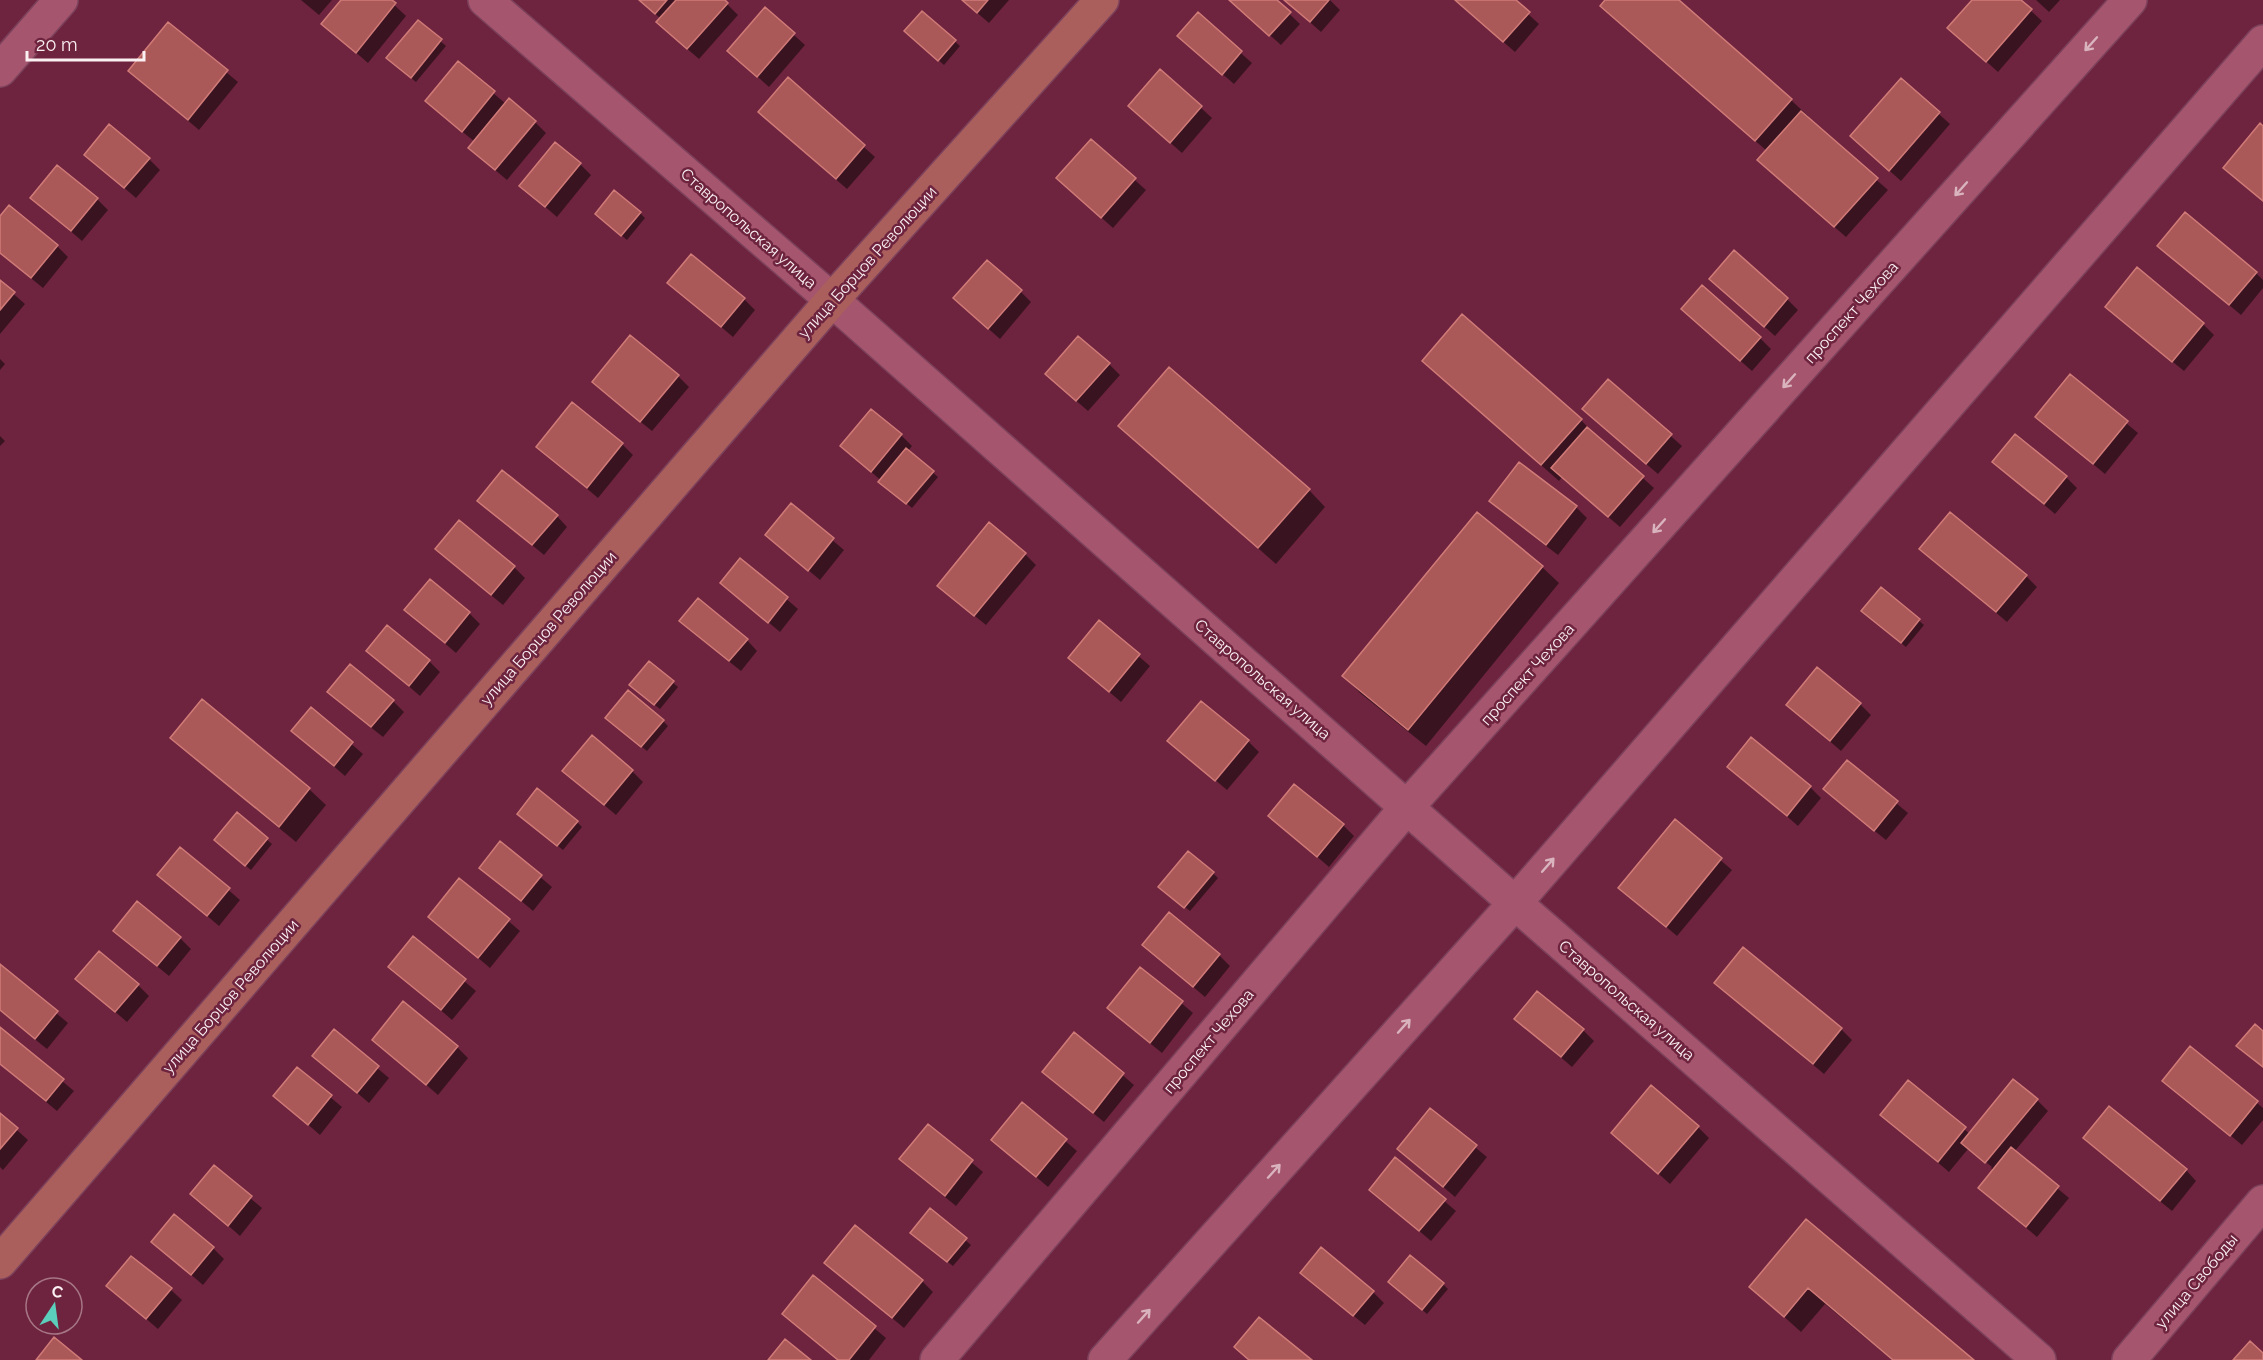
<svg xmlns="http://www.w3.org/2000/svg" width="2263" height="1360" viewBox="0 0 2263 1360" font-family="Raleway,sans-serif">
  <rect width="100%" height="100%" fill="#6e243e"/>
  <path fill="#0007" d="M301,0h31l-13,15z
    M343,0h46l17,16 -38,47 -45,-39z
    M640,0h83l15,15 -39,44 -30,-26 -8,-14z
    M962,0h47l-20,23z
    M1230,0h45l25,24 -19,21z
    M1285,0h45l10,10 -19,22z
    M1455,0h58l26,24 -24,28z
    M1607,0h69l115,100 17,16 -2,2 82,72 -42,47 -76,-66 -3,-20 -149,-129 -16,-16z
    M1974,0h45l23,21 -44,51 -49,-44z
    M2036,0h24l-11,12z
    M765,9l40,36 -36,42 -29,-26z
    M922,13l38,33 -16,19 -33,-29z
    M1198,15l54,48 -18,21 -44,-38z
    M418,22l28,24 -30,36 -23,-19z
    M168,24l70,58 -39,48 -69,-59z
    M458,63l48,41 29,18 11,11 -39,47 -26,-22 -6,-16 -37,-30z
    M1161,71l51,47 -30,35 -41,-36z
    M788,79l87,78 -28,32 -76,-66z
    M1901,80l49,44 -49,57 -38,-34z
    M1091,141l55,49 -33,38 -44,-39z
    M86,155l63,4 11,11 -24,28z
    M580,164l11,11 -34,42 -36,-31z
    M32,198l65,1 11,11 -26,31z
    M640,213l5,5 -18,22 -25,-21z
    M0,219l57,27 11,11 -25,31 -43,-35z
    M2159,246l97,27 7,7v8l-22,27z
    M0,282l25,22 -25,30z
    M669,283l75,16 11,11 -22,27z
    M1722,289l65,10 11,11 -23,26z
    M1020,291l11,11 -31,37 -34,-30z
    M2118,317l85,7 11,11 -30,36z
    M1694,320l66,18 11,11 -19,22z
    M0,359l5,5 -5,6z
    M1424,361l157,59 16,17 57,51 -34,39 -58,-50 -3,4z
    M1109,364l11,11 -32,36 -30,-26z
    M678,376l11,11 -37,44 -47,-38z
    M2070,376l68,57 -33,41 -57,-47z
    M1609,381l73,65 -24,28 -63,-54z
    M871,411l30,24 11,11 -4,5 30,26 -26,31 -70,-62z
    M1120,426l189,64 16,17 -49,57z
    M0,436l5,5 -5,5z
    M622,444l11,11 -35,43 -60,-51z
    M1994,462l72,15 11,11 -22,26z
    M479,501l78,15 10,11 -23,28z
    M1491,501l85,6 11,11 -29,37 -56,-43z
    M791,505l53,45 -24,30 -53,-45z
    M1477,514l65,53 17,16 -133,163 -66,-53 -16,-17z
    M1921,549l105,27 11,11 -30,35z
    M1025,554l11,11 -50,60 -36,-29z
    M448,560l66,7 11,11 -22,27z
    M741,560l57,49 -18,23 -58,-49z
    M1882,589l42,36 -18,22 -38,-31z
    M406,610l63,3 11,11 -24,29z
    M1099,622l51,44 -29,36 -51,-44z
    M692,632l55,8 10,11 -16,20z
    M368,651l61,10 11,11 -20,24z
    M650,663l28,24 -18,22 -24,-19z
    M393,701l11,11 -21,25 -43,-34z
    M202,702l107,87 17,16 -30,37 -107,-88 -17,-16z
    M1860,704l11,11 -30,36 -53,-46z
    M311,709l52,45 -18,22 -52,-45z
    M663,721l5,5 -21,25 -35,-28z
    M1169,741h79l11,11 -32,38z
    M1847,762l61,51 -22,27 -50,-40z
    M1729,766l81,21 11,11 -23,28z
    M564,771h68l11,11 -27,33z
    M237,814l35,30 -21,26 -30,-25z
    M1270,816l73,9 11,11 -25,31z
    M524,819l53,3 5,5 -19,23z
    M1675,821l57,49 -55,66 -57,-48z
    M500,843l52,44 -19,24 -52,-44z
    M181,849l59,51 -21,26 -60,-51z
    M1213,873l5,5 -28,33 -24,-19z
    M460,880l60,51 -30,37 -60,-51z
    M180,938l11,11 -22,27 -43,-35z
    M413,938l63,53 -24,29 -62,-54z
    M1144,945l75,10 11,11 -25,31z
    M0,966l68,57 -21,26 -47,-38z
    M1141,969l52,44 -31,40 -42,-34z
    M77,979l61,6 11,11 -22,26z
    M1716,983l125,46 11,11 -28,34z
    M1516,1019l67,11 11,11 -22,26z
    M0,1029l74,62 -17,20 -57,-47z
    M334,1031l55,47 -20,25 -55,-47z
    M1075,1034l59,51 -30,37 -49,-40z
    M374,1040l83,7 11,11 -30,37z
    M2191,1048l72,60v12l-21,25 -78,-65z
    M297,1069l45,38 -22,28 -45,-39z
    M1908,1082l62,52 67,-34 11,11 -34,41 55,46 -32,39 -57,-49 14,-17 -3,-3 1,-1 -20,-16v2l-4,-4 -19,23 -67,-57z
    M1022,1104l55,47 -29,36 -55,-47z
    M1430,1110l57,47 -32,40 -56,-48z
    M0,1115l28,25 -25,30 -3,-3z
    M928,1126l55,46 -27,34 -44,-36z
    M1698,1127l11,11 -39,46 -57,-51z
    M2096,1149l90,21 10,11 -24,30z
    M1395,1159l61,52 -25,30 -60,-51z
    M214,1167l48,41 -22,28 -48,-42z
    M930,1210l41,35 -18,21 -36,-28z
    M1806,1221l165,139h-79l-67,-56 -24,28 -50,-45z
    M153,1242l60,6 11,11 -21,26z
    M826,1263l96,18 11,11 -29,36z
    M813,1277l73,61 -17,22h-31l-54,-46z
    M1313,1283l60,9 11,11 -19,22z
    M1443,1284l5,5 -21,25 -32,-27z
    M108,1286l63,4 11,10 -24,29z"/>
  <path fill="#ab5958" stroke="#d17b79" stroke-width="1.5" d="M341,0h51l4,3 -40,50 -35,-29z
    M639,0h28l-12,14z
    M676,0h49l3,3 -41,46 -31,-27z
    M962,0h26l-11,13z
    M1229,0h48l14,12 -22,24z
    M1284,0h45l-19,22z
    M1455,0h61l14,12 -27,30z
    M1605,0h74l113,99 -37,42 -155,-135z
    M1972,0h49l11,9 -46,53 -39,-34z
    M765,7l30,26 -38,44 -30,-26z
    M922,11l34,29 -18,21 -34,-30z
    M1198,12l44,39 -20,24 -45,-39z
    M418,20l24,19 -31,39 -25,-20z
    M168,22l60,48 -40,50 -60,-49z
    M458,61l37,30 -33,41 -37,-31z
    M1160,69l42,37 -32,37 -42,-37z
    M788,77l77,68 -29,34 -78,-67z
    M1901,78l39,34 -51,59 -39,-35z
    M509,98l27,23 -41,49 -27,-22z
    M1801,111l77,67 -44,49 -77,-67z
    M2260,123l3,3v75l-40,-33z
    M109,124l41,34 -26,30 -40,-33z
    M1091,139l45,39 -35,40 -45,-40z
    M555,142l26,21 -36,44 -26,-21z
    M57,165l41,33 -27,33 -41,-33z
    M614,190l27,22 -20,24 -26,-22z
    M9,205l49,40 -27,33 -31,-25v-37z
    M2185,212l72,60 -28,33 -72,-59z
    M1734,250l54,48 -24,29 -55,-48z
    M691,254l54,44 -24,29 -54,-44z
    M987,260l35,30 -34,39 -35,-31z
    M2137,267l67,56 -32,39 -67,-55z
    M0,280l15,12 -15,18z
    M1702,285l59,52 -21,24 -59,-52z
    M1462,314l120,105 -41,46 -119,-104z
    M630,335l49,40 -39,47 -48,-40z
    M1078,336l32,27 -34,38 -31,-27z
    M1169,367l141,122 -52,59 -140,-122z
    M2070,374l58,47 -35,43 -58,-47z
    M1608,379l64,55 -26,30 -64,-55z
    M572,402l51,41 -36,45 -51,-41z
    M871,409l31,25 -31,38 -31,-26z
    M1587,427l57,49 -36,41 -57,-49z
    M2015,434l52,42 -23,28 -52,-42z
    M906,448l28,23 -28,33 -28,-22z
    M1519,462l58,44 -31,39 -57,-44z
    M502,470l56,45 -26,30 -55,-44z
    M791,503l43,35 -26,33 -43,-36z
    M1477,512l66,54 -135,164 -66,-54z
    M1950,512l77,63 -31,37 -77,-63z
    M459,520l56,46 -24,29 -56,-46z
    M989,522l37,31 -52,63 -37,-30z
    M740,558l48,39 -20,26 -48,-40z
    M430,579l40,33 -25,31 -41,-33z
    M1881,587l39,32 -19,24 -40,-32z
    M698,598l50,41 -19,22 -50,-40z
    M1099,620l41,34 -31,38 -41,-34z
    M387,625l43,35 -21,26 -43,-35z
    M649,661l25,20 -20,24 -25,-20z
    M350,664l44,36 -23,27 -44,-35z
    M1817,667l44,36 -31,38 -44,-36z
    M628,690l36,30 -23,27 -36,-29z
    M202,699l108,89 -31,39 -109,-89z
    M1201,701l48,39 -34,41 -48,-40z
    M311,707l42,35 -19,24 -43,-35z
    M592,735l41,35 -29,35 -42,-34z
    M1751,737l60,49 -24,30 -60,-49z
    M1847,760l51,41 -24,30 -51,-42z
    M1294,784l50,40 -27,33 -49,-41z
    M537,788l41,33 -21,25 -40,-32z
    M237,812l31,26 -23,28 -31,-26z
    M1675,819l47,39 -56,69 -48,-39z
    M500,841l42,34 -21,26 -42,-33z
    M180,847l50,41 -23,28 -50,-41z
    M1188,851l26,21 -30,36 -26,-21z
    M459,878l51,41 -32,39 -50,-41z
    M137,901l44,36 -24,29 -44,-35z
    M1169,912l51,42 -27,33 -51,-42z
    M413,936l53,43 -25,31 -53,-43z
    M1743,947l99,81 -29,36 -99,-81z
    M99,951l40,33 -24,28 -40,-33z
    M0,964l58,47 -23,28 -35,-29z
    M1140,967l43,34 -33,42 -43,-35z
    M1537,991l47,38 -23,28 -47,-38z
    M403,1001l55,45 -32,39 -54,-45z
    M2255,1024l8,7v36l-27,-21z
    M0,1027l64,52 -18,22 -46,-37z
    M334,1029l45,37 -22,27 -45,-37z
    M1074,1032l50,41 -31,40 -51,-41z
    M2190,1046l68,55 -28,35 -68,-55z
    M297,1067l35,28 -24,30 -35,-29z
    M2013,1079l25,20 -53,64 -24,-20z
    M1908,1080l58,47 -28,35 -58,-47z
    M1651,1085l48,41 -41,48 -47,-41z
    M1022,1102l45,37 -31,38 -45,-37z
    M2109,1106l78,63 -27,32 -77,-63z
    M1430,1108l47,37 -34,42 -46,-38z
    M0,1113l18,15 -18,21z
    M928,1124l45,36 -28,36 -46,-37z
    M2011,1147l48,39 -33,41 -48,-39z
    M1395,1157l51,42 -27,32 -50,-41z
    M214,1165l38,31 -24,30 -38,-32z
    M930,1208l37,30 -20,24 -37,-29z
    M174,1214l40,33 -23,28 -40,-33z
    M1806,1219l168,141h-81l-85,-72 -24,29 -35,-30z
    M855,1225l68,55 -31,38 -68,-55z
    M1321,1247l53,44 -21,25 -53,-43z
    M1410,1255l34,28 -22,27 -34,-28z
    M131,1256l41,32 -26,31 -40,-33z
    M813,1275l63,51 -27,34h-11l-56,-46z
    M1259,1317l53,43h-63l-15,-13z
    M54,1337l28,23h-46z
    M785,1339l26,21h-43z
    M2250,1341l13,12v7h-30z"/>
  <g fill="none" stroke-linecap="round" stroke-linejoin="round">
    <defs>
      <path id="street" d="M485,0l347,300 683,603 524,457
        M0,70l61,-70
        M937,1360l470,-553 723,-807
        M1105,1360l410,-457 748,-861
        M2129,1360l134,-158"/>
      <path id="secondary" d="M0,1262l832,-962 270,-300"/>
    </defs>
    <use href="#street" stroke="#7c415b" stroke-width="36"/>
    <use href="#secondary" stroke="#7c415b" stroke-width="36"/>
    <use href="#street" stroke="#a5556d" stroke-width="33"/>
    <use href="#secondary" stroke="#aa5f5d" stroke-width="33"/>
  </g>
  <defs><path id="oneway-shaft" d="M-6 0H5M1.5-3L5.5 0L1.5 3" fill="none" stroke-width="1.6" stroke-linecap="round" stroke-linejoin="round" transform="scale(1.5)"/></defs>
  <g stroke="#d9b3bd">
    <use href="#oneway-shaft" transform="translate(2091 44) rotate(132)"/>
    <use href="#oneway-shaft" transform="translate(1961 189) rotate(132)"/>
    <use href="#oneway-shaft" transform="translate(1789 381) rotate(132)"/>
    <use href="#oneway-shaft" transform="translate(1659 526) rotate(132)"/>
    <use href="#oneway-shaft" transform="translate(1548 865) rotate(-49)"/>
    <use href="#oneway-shaft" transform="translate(1404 1026) rotate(-48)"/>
    <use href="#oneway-shaft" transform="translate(1274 1171) rotate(-48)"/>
    <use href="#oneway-shaft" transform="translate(1144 1316) rotate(-48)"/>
  </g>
  <g text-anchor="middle" stroke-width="5" stroke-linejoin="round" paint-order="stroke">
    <g font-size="16" fill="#fbf1f3" stroke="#6e243e">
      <text transform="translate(749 228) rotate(41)" y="6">Ставропольская улица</text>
      <text transform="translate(867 262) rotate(-48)" y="6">улица Борцов Революции</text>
      <text transform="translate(1851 312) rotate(-48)" y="6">проспект Чехова</text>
      <text transform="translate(548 628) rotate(-49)" y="6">улица Борцов Революции</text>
      <text transform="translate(1527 674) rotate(-48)" y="6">проспект Чехова</text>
      <text transform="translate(1263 679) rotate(41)" y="6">Ставропольская улица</text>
      <text transform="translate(230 996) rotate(-49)" y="6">улица Борцов Революции</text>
      <text transform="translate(1627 1000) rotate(41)" y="6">Ставропольская улица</text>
      <text transform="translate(1208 1041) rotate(-50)" y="6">проспект Чехова</text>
      <text transform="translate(2196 1281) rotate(-50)" y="6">улица Свободы</text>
    </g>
  </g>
  <g transform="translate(54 1306) rotate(13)"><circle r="28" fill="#6e243e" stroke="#a67686" stroke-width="1.5"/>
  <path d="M0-4.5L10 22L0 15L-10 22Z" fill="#5bcebc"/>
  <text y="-9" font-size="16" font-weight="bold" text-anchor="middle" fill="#fbf1f3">С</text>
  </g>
  <path d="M27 51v9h117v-9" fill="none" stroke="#fbf1f3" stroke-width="3"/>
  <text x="36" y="51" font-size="18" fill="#fbf1f3" stroke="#6e243e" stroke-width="4.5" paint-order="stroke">20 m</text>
</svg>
